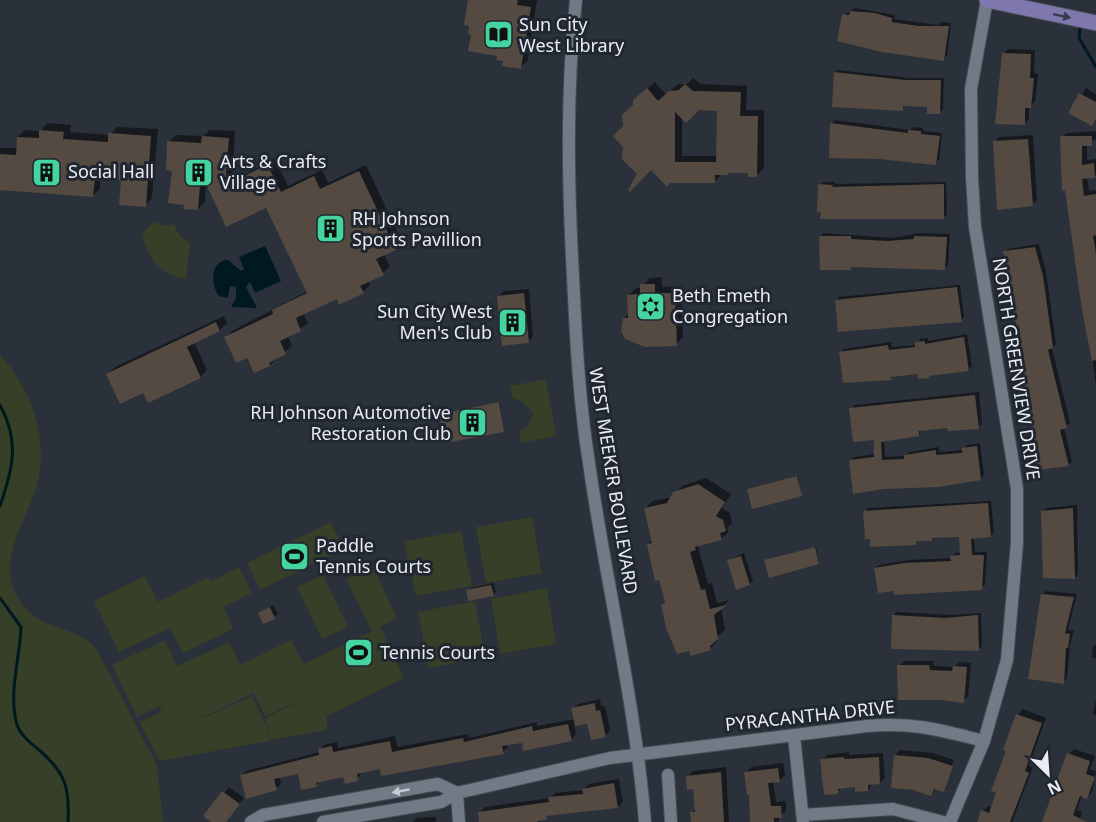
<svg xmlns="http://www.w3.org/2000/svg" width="1096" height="822" viewBox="0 0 1096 822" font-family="'Noto Sans',sans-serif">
  <rect width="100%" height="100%" fill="#2a313a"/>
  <path fill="#363f27" d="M154,222l11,4 9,-2 6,12 10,7 -4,36c-26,-4 -39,-21 -44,-46z
    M0,355c33,35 51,89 35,136 -10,31 -35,66 -21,100 23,45 64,32 83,59l60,115 6,57h-163z
    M546,379l10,57 -35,7 -2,-12 7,-3 7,-15 -10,-11 -11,-4 -2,-12z
    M532,517l10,56 -56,10 -10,-56z
    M331,522l13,27 -84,41 -13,-27z
    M461,531l11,55 -56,10 -12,-55z
    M239,567l13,26 -28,14 9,22 -50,24 -13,-25 -51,24 -25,-51 51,-25 13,26 51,-25 2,4z
    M373,567l24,51 -17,9 24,51 -77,38 -6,-13 6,16v11l-56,10 -6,-22 51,-25 -51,23 -11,-23 -53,25 -6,-11 6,12 51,-23 16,34 2,11 -110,20 -21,-39 22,-10 -1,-5 29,-14 -52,24 -25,-52 53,-25 12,26 52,-24 11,23 51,-25 13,24 68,-33 -26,-52z
    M323,575l25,52 -26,12 -25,-52z
    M547,588l9,56 -56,10 -9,-55z
    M475,601l10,56 -56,11 -11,-56z"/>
  <path fill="#001920" d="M265,246l16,35 -26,12 -5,-11 -4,5 11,21 -26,-1 5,-9v-11l-6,-1 -2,12 -9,-2c-9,-11 -9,-35 9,-36l13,11 3,-2 -5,-12z"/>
  <path fill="#0007" fill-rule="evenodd" d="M469,0h68l-9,60 -7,7 -17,-7 -31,-27z
    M855,8l40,7 -1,4 44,6 3,-3 10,1 -4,33 -4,3 -99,-44z
    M1008,49l27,1 -1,23 4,1 -3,28 -6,5v12l-5,5 -21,-70z
    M838,70l71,8h35l-1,31 -4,4 -10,-7 -24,-2 -3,5 -67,-36z
    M693,78l8,6 46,2 -1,24h18v58l-7,7 -7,-4h-20l-9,4 -7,7 -63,-14 -12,6 -14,-48 9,-20 8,-13 13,-11 11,13 12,-11h9zM699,109h19l-1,47h-35v-39z
    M1086,88l10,6v26l-4,4 -22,-11z
    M835,120l75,10 3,-3 10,1v3l19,2 -3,27 -3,3 -105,-7 1,-32z
    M48,123l23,2 -1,7 40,3 7,-8 41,2 -6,69 -7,8 -22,-28 -23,-1v12l-8,7 -92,-7v-41h18v-11l7,-7 15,1z
    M210,130l25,1 -3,51 42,-24 14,28 34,-16 6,13 38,-18 36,77 -18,12 6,12 -7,7 -15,7 2,5 -7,7 -26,5 -34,16 5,10 -20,14 4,9 -22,19 -23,-9 -22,-18 7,-7 76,-40 -42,-86 -60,-24 -1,21 -7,7 -13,-6 -12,-34 -4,-27 7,-7 27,1z
    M1096,131v8l-9,5v16l9,-1v16l-9,2 2,14 7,-1v195l-35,-247 5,-5z
    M1033,135l4,65 -5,4 -37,-62 4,-5z
    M823,182h12v2l111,-2 1,32 -4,4 -124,-33z
    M824,233l67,5 28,-5 31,1 -2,31 -4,4 -91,-3 -3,3 -30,-33z
    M1039,244l7,28 10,72 -4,4 18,75 -6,4 8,35 -4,3 -64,-213 4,-3z
    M662,277v10l19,-1 2,51 -7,8 -52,-27 5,-5v-18l7,-7h6l7,-10z
    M960,285l4,32 -3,4 -125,-21 3,-3z
    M529,289l4,47 -5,6 -29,-45 5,-6z
    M224,316l3,7 -7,7 -26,12 13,28 -7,7 -56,14 -36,-17 7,-7z
    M967,334l5,32 -3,4 -74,5 -4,4 -50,-26 3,-4 47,-7 1,5 25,-2 3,-6 8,-1v3z
    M979,392l3,32 -4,4 -30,-2 -26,3 -3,6 -35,5 1,17 20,-1 5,-4 29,-5v5l25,-2 3,-5 13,-2 4,32 -4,4 -129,-19 3,-3 22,-3 -1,-16 -24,-29 4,-4z
    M500,402l3,29 -62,-17 1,-1z
    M798,476l3,19 -52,-6 1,-1z
    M706,478l25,16 -9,14 8,5 2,10 -5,5 2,4 -8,7 -23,7 10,38 4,-1 5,20 13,-3 -9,8 4,22 -9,8 1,3 -7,8h-20l-16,-3 -11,-41 3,-4 -18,-57 4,-4 -7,-32 8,-7 20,-4 9,-11z
    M991,501l3,31 -4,4 -16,1 1,15h12l-2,33 -4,3 -86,1 -20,-21 4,-3 30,-5 43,-2 3,-5h6l-1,-18 -88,11 -7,-34 3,-4z
    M1077,505l1,69 -3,4 -32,-67 4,-3z
    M816,547l3,16 -52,-4z
    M744,553l9,28 -4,3 -21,-24z
    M494,583l2,9 -3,3 -25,-4 3,-3z
    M1046,591l31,3 -9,36h6l-4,15 -3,33 -4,4 -21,-87z
    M273,605l5,9 -14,8 -4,-9z
    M897,612l53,3 31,-2 1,33 -4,4 -85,-34z
    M1096,644v14h-4l1,-11z
    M904,661h30v5l20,1 5,-5 12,1 -3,33 -5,5 -64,-35z
    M600,699l1,7h4l5,24 -5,6 -17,-14 -14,3 2,9 -5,6 -64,3 1,4 -5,5 -122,15 -19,5 -5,7 -13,-4 -23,5 -5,5 -17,-12 -20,3 2,8 -5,5 -35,-13 5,-5 74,-19 4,-7 13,-3 1,6 57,-12 2,11 71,-13 1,4 68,-16v4l38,-7 -2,-10 5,-5z
    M1096,699v16l-3,-1z
    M1023,709l23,9 -17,48 4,1 -21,55h-33l4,-11 5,-5 4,2 16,-58 -3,-1 13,-34z
    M1074,749l21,7 -5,13 6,2 -4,21 -5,5 -5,-2 -5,15 5,2 -3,10h-34l24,-68z
    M900,750l33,3 21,7 -9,27h3l9,-26 -8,24 -5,6 -7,-3 -6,6 -36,-39z
    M849,752v3l34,-2 2,25 -5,5h-7l-5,7 -12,-5 -13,1 -6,6 -15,-32 5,-5z
    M783,763l2,12 -5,5 -7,1 3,21 10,-1v10l-7,5v6h-27l-1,-29 -5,-20 5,-6z
    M726,767l3,55h-27l-10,-9 4,-5 -2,-20 -7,-11 6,-6z
    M619,779l4,23 -5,5 -68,7 -9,4v4h-60l-1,-10 5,-5 65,-9 5,-5 28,-3 6,-6z
    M229,787l15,11 -18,24h-12l-8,-6z
    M436,817v5h-23l4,-4z"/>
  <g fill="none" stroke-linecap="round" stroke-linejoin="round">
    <path stroke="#001920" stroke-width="3" d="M1080,27l-1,11 17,29
      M0,405c20,37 13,63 0,101
      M0,598l21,29c-1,32 -13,66 -4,98 3,9 13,18 21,24 27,23 32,38 30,73"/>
  </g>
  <path fill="#544a42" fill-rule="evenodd" d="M468,0h50l-1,5 14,2 -10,62 -19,-3 1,-5 -7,-1 1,-4 -29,-5 3,-16 -3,-1 1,-8 -5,-1z
    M850,11l25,2 17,5v4l26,4h31l-5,35 -62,-9 -45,-11 5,-27 7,1z
    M1002,53l29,1 -1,24h4l-3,30h-6v17l-30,-1z
    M834,72l71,8h36l-1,34h-13v-7l-24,-1v5l-71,-4z
    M685,84l8,7 48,1 -1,24h18l-1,61h-9v-4h-20v2h-13v8h-45l-3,4 -16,-17 -21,22 -2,-2 9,-16 -15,-15 1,-12 -10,-11 10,-10 -1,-11 11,-10v-5l14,-12 11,13 11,-10 10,-1zM699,110l18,1 -1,51h-41v-50l11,11z
    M1079,93l17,9v17l-4,7 -24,-13z
    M830,123l78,10v-3l13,1v3l19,2 -4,29 -58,-6 -49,-1z
    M39,130l25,2 -1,7 45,3v-9l43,3 -5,71 -27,-2 2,-25 -26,-2 -2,19 -93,-7v-36l16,1 1,-18 22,1z
    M202,136l27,2 -4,49 42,-23 14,28 33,-16 6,13 39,-18 37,79 -20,9 8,16 -24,11 4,7 -25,12 -2,-6 -41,19 5,13 -21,10 6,13 -17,9 1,3 -16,7 -7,-15 -11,5 -12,-26 49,-23 -1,-4 35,-17 -41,-85 -40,19 -25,-54 -3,37 -15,-1 1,-4 -16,-2 4,-32 -6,-1 1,-29 34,2z
    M1060,136h32v10h-10v19l12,-2 1,15 -13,1 2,17 12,-2v41l-3,1 3,17v107l-4,1 -10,-51 -17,-120 -3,1z
    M1028,139l5,67 -36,4 -4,-69z
    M818,184l15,1 -1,2 112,-3v35h-124l1,-7h-4z
    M819,236h32v3l36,2 27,-2v-3l33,1 -2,33 -94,-3v3h-31z
    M1035,247l8,29 10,72 -5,2 19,78 -7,2 9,36 -31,4 -16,-100 2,-1 -21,-118z
    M640,284h15v9h20l2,53 -32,1 -20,-8 -4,-8 2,-13h5l-1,-23 13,-1z
    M957,287l5,35 -124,10 -3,-32z
    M524,293l5,50 -27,3 -5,-50z
    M216,322l4,9 -33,16 14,31 -53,25 -5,-10 -23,11 -14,-30z
    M964,337l5,34 -40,5v2l-11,1v-5l-27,3 1,3 -49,3 -4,-31 49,-7 1,5 26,-3v-5l10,-1v3z
    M975,395l4,34 -31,2 -1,-3 -28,3v5l-38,6 1,18 22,-1v-4l32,-5v5l26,-2v-5l15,-2 4,34 -42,7 -55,2 -31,5 -4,-34 25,-3v-17l-21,2 -4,-34z
    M499,402l5,30 -59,11 -6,-29z
    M797,476l5,20 -50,13 -5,-20z
    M698,484l27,18 -9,14 7,4 3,11 -6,2 2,7 -27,7 1,3 -6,2 11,38 4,-1 5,20 17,-4 -13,10 4,24 -8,7 1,4 -20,6 -2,-5 -12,3 -11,-26 -5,-23 4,-2 -6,-23 -4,1 -8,-37 5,-1 -8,-35 23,-5 6,-11z
    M988,503l3,34 -20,2 1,16h12l-2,35 -88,5v-4l-16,2 -4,-25 30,-5 47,-2 -1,-5 10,-1 -1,-18 -27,1v3h-16v4l-46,2v-8h-5l-2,-28z
    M1073,508l2,71 -32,-1 -2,-67z
    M815,547l4,17 -50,14 -5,-18z
    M741,556l9,29 -14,5 -9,-30z
    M491,585l3,11 -26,5 -2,-11z
    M1041,594l33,3 -9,36 5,1 -2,14h-2l-2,36 -36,-5z
    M270,607l5,12 -12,5 -5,-11z
    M892,615l53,3 33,-3 1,36 -88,-2z
    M897,665h32l1,5 22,1 1,-5 14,1 -3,36 -24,-3h-42z
    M595,703l1,8 4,-1 6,27 -15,3 -4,-16 -12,2 -4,-18z
    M1016,714l26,9 -17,48 4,2 -19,49h-33l4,-12 8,3 7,-20 -5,-2 15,-40 -3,-1z
    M568,724l4,17 -49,10 -1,-8 -20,3 2,8 -123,22 -1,-7 -23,5 1,7 -13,3 -2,-7 -27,6 1,4 -16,3 -3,-16 -24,5 3,11 -31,9 -6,-24 79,-20 -1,-6 14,-3 1,6 57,-11 2,11 71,-14 1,4 68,-16 1,5z
    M1067,753l23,8 -4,13 9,3 -8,22 -7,-3 -7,19 14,7h-45z
    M894,755l34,3 25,8 -9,26 -10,-3 -3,7 -18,-6 -22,-2z
    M844,757v2l35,-2 1,27 -12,1v6l-13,1v-5l-17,2v5l-14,1 -4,-36z
    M778,768l2,14 -12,1 3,23h10l1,12h-8v4h-24l-1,-27h-2l-3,-23z
    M721,772l3,50h-33l-1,-10h5l-2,-23 -6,1 -1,-14z
    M614,783l4,25 -72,8 1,3 -11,3h-57l-1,-10 71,-10 -1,-5 35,-3 -1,-5z
    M222,791l18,13 -14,18h-15l-8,-6z"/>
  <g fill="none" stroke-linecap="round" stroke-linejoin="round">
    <defs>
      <path id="minor" d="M576,0c-10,92 -8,184 -3,277 3,62 6,124 16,186 17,120 46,238 56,359
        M794,736l9,85
        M668,775l3,47
        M457,793l2,29
        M803,815l90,-6 50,13
        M251,822l12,-7 175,-31 19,9
        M323,822l118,-20 16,-9 153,-35 257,-32c47,-4 72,4 117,15
        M950,822l34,-81 23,-81 10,-117v-54l-42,-262 -3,-49 -1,-89 16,-89"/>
      <path id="major" d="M987,0l109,23"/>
    </defs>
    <use href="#minor" stroke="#464c53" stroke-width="14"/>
    <use href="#major" stroke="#464c53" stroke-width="17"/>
    <use href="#minor" stroke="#727b85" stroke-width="12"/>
    <use href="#major" stroke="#7e78ae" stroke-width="15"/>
  </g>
  <defs><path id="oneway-solid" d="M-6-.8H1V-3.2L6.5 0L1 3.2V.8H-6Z" transform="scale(1.5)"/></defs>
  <use fill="#383b50" href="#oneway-solid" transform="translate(1062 16) rotate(12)"/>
  <use fill="#c5cbd2" href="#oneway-solid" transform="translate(401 791) rotate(170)"/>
  <defs>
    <symbol id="library-square" viewBox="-11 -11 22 22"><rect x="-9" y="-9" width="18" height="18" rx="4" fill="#44d49f" stroke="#202730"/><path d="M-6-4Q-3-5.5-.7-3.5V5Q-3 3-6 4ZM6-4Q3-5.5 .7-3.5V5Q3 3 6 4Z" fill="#111"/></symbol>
    <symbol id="building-square" viewBox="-11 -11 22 22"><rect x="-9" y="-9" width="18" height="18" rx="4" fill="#44d49f" stroke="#202730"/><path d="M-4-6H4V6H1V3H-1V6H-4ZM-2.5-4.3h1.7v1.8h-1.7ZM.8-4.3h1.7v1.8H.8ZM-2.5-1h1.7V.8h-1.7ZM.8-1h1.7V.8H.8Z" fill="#111"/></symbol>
    <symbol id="synagogue-square" viewBox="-11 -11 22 22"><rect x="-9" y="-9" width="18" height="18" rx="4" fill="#44d49f" stroke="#202730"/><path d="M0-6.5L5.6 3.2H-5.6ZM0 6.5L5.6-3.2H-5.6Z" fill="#111"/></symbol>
    <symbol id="stadium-square" viewBox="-11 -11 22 22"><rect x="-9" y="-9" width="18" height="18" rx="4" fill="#44d49f" stroke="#202730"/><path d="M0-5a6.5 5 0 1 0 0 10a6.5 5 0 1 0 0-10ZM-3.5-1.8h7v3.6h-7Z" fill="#111"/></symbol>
  </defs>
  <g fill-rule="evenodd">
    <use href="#library-square" x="482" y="18" width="33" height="33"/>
    <use href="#building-square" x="30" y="156" width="33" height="33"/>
    <use href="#building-square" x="182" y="156" width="33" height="33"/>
    <use href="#building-square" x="314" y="212" width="33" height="33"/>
    <use href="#synagogue-square" x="634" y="290" width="33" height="33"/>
    <use href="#building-square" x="496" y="306" width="33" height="33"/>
    <use href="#building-square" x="456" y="406" width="33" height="33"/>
    <use href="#stadium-square" x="278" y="540" width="33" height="33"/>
    <use href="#stadium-square" x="342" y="636" width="33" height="33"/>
  </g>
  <g text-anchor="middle" stroke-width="6" stroke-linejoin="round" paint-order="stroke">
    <g font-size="18" fill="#e9edf3" stroke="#202730" text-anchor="start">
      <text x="519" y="31">Sun City<tspan x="519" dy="21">West Library</tspan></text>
      <text x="220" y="168">Arts &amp; Crafts<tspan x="220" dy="21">Village</tspan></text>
      <text x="68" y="178">Social Hall</text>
      <text x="352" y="225">RH Johnson<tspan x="352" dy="21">Sports Pavillion</tspan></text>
      <text x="672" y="302">Beth Emeth<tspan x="672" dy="21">Congregation</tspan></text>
      <text x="492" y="318" text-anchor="end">Sun City West<tspan x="492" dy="21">Men's Club</tspan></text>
      <text x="451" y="419" text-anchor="end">RH Johnson Automotive<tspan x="451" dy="21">Restoration Club</tspan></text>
      <text x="316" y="552">Paddle<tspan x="316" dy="21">Tennis Courts</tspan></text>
      <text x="380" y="659">Tennis Courts</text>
    </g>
    <g font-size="18" fill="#e9edf3" stroke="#202730">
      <text transform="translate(1016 369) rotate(81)" y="6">NORTH GREENVIEW DRIVE</text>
      <text transform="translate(613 481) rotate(81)" y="6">WEST MEEKER BOULEVARD</text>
      <text transform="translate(810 716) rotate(-6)" y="6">PYRACANTHA DRIVE</text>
    </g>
  </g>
  <g transform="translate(1048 774) rotate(155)" stroke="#202730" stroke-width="4.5" paint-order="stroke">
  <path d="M0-4.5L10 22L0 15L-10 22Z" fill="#e9edf3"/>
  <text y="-9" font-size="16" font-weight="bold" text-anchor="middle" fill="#e9edf3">N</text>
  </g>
</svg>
